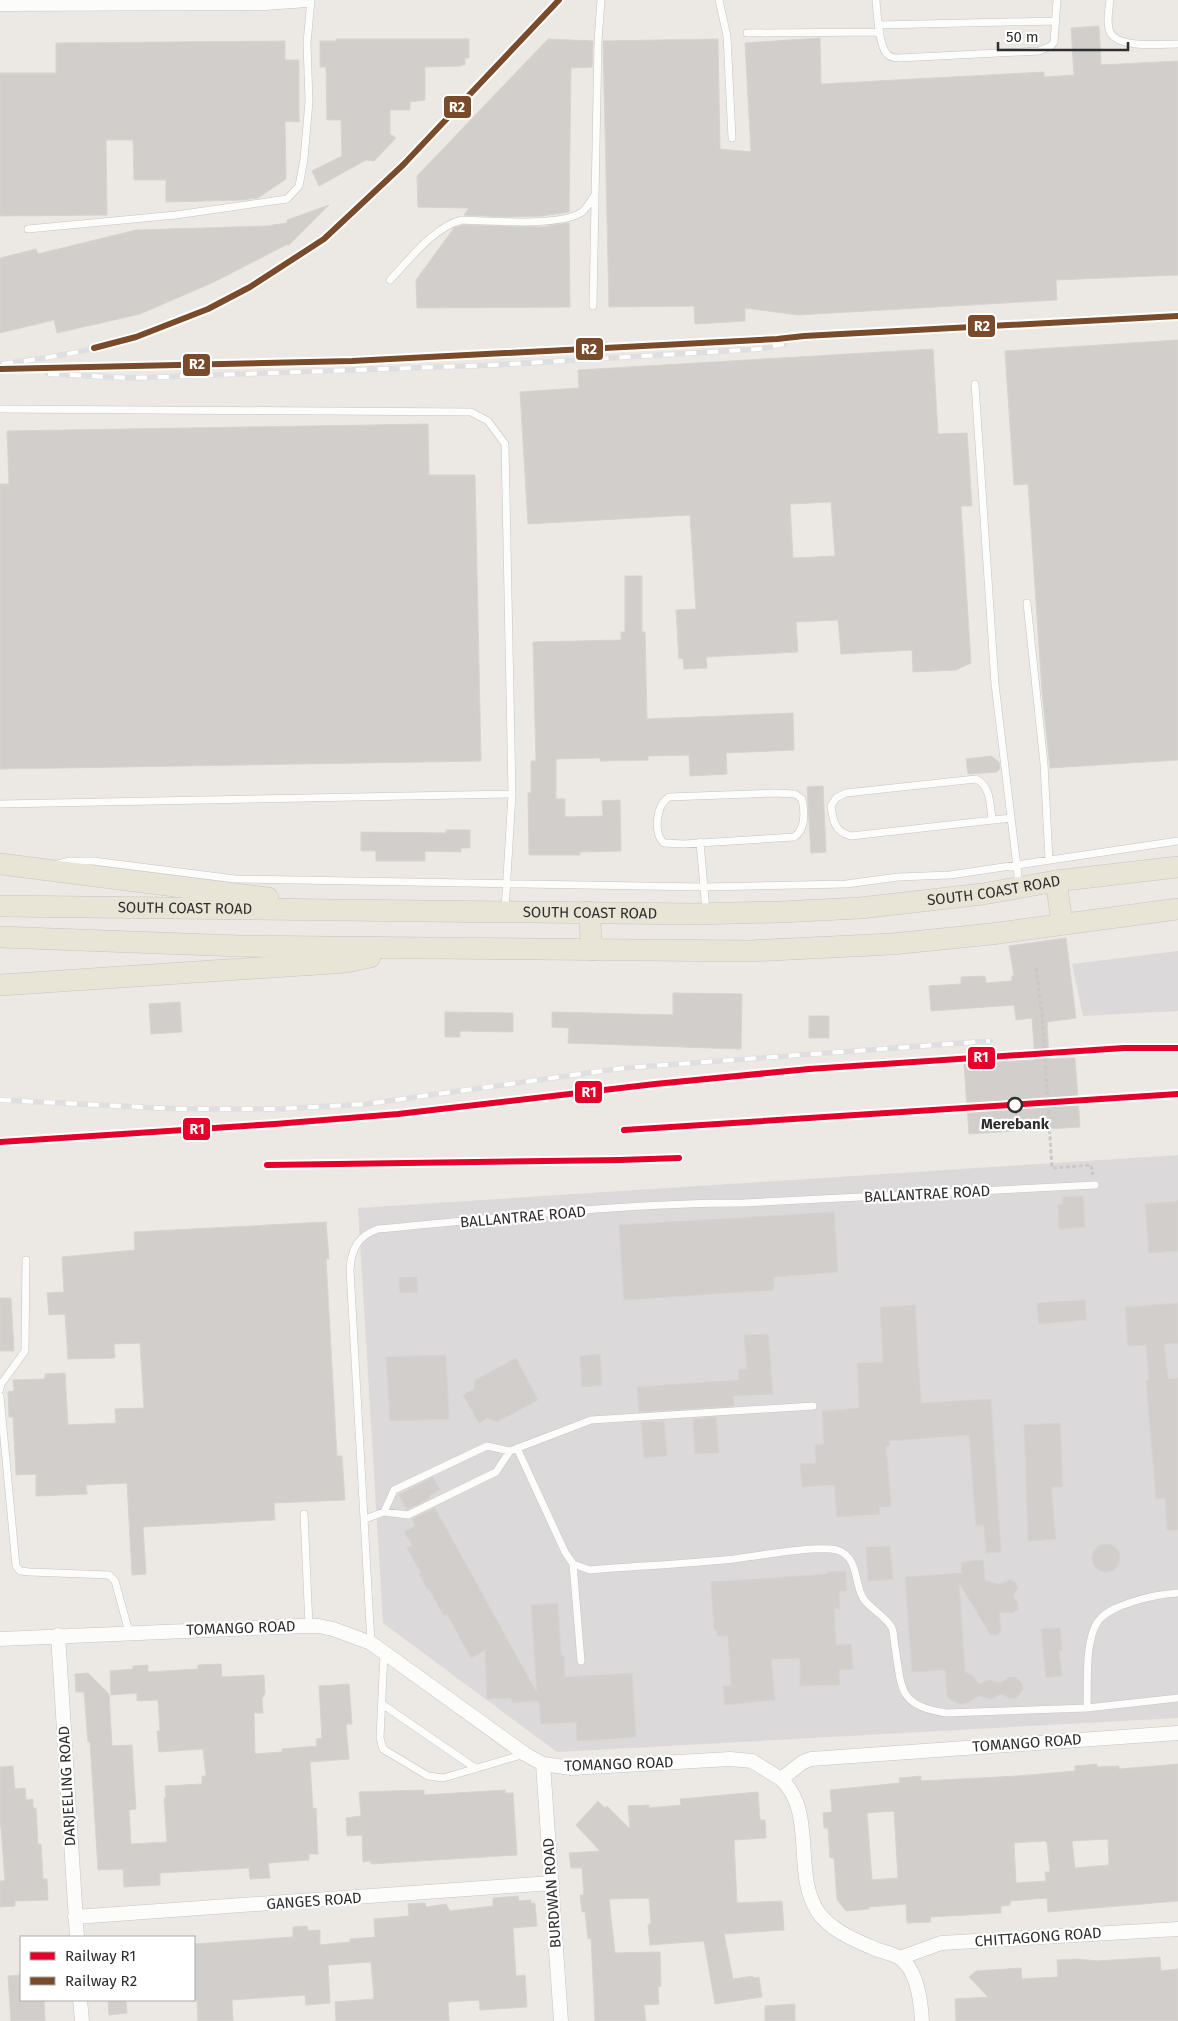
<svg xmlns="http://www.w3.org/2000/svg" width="1178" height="2021" viewBox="0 0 1178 2021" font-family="'Fira Sans',sans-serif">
  <rect width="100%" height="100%" fill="#ece8e4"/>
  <path fill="#dcd9db" d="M1178,951v60l-95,5 -11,-52z
    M1178,1155v563l-621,34 -174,-129 -25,-415z"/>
  <path fill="#d1cecb" stroke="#d7d4d0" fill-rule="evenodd" d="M1099,26l2,39 77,-4v214l-122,5 1,20 -259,15 -53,-7v13l-50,3 -1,-18 -85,1 -6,-266 115,-2 2,110 31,3 -6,-109 75,-5 1,46 223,-12v5l30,-2 -3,-47z
    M336,39h133v19h-4v7h-4v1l-36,1v33l-15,2v8h-20v24l6,4 -22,23 -8,-1 -47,26 -7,-15 30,-15 -1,-36h-14l-1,-53h-6v-26h16z
    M548,39l45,2 -1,26 -21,1 -2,144 -27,4 -36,1 -42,-2 5,-7 -51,-1 -1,-31z
    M285,41v19h14v62l-14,-1 1,58 -28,19 -18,2 -74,2v-22h-32l-1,-40h-27l1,75 -107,1v-143h56v-30z
    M329,205l-41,41v-2l-74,38 -74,32 -83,19 -3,-13 -54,13v-75l36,-9 2,5 98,-24 131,-4 20,-3v-3z
    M569,223l1,84 -153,1 -1,-28 38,-52 9,-3 79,2z
    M1178,340v420l-128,8 -8,-77 -14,-207 -14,1 -9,-134z
    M933,349l5,85 29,-1 5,73h-11l10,157 -15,7 -43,2 -1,-22 -71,4 -3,-34 -42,2 2,30 -92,5 1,11 -23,1 -1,-11 -4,1 -3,-49 20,-1 -6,-94 -162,9 -8,-132 59,-4 -1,-18zM831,502l4,54 -42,2 -3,-54z
    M428,424l1,51h46l6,286 -481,8v-285h9l-2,-53z
    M625,576h17v56h3l2,87 146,-6 1,37 -68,3 1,21 -37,2 -1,-21 -41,1v4l-48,1v-3l-44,1v40h9v18l38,-1 -1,-15 18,-1 1,51 -41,1v3h-51l-1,-62h3v-32h5l-3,-119 88,-2v-8h4z
    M991,756l8,6 1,6 -3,4 -29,2 -2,-15z
    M823,786l3,66 -15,1 -4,-66z
    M446,830h24v18h-9v4l-36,-1v10h-49v-10h-15v-19l85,1z
    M1066,938l10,80 -29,4 2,37 26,-1 5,69 -111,7 -5,-70 71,-4 -3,-42 -16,2 -2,-15 -83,6 -2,-25 32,-2v-7l24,-1 1,7 26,-2v-5h2l-5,-30z
    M673,993l69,1 -1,55 -173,-6 1,-15 -17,-1v-15l121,3z
    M180,1002l2,30 -31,2 -2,-30z
    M445,1012l68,1v19l-53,-1v6h-15z
    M809,1016h20v22h-20z
    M1083,1196l2,31 -26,2 -1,-24 5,-1 -1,-7z
    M1178,1201v50l-29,2 -4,-49z
    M834,1212l4,60 -64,5v13l-150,10 -5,-75z
    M326,1222l3,37h-3l11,197h5l3,44 -71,3 1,17 -132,7 3,47 -14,1 -5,-92 -41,2 1,9 -51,2v-22l-20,1 -3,-58h-4l-1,-25 6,-1 -1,-11 32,-1v-5l20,-1 3,52 48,-2 -1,-14 29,-1 -4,-65 -26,1 1,14 -47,1 -3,-45 -16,1 -2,-22 17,-1 -2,-35 73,-7 -1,-18z
    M417,1277l1,15 -18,1 -1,-15z
    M0,1298h11l3,53h-14z
    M1085,1300l2,20 -48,4 -2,-21z
    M1178,1303v40l-14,1 4,35 10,-1v152h-11l-2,-32 -9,1 -10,-119h3l-3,-35 -18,1 -3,-39z
    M915,1305l6,98 70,-4 10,153 -15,1 -2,-28 -8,1 -7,-91 -80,6 1,4 -4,1 5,60 -12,1 1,7 -43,3 -3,-32 -32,2 -2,-23 16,-1 -1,-18 9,-1 -2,-33 37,-3 -2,-45 26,-1 -3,-55z
    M768,1334l5,60 -40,2 1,10 -95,6 -2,-25 102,-7 -1,-10 9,-1 -3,-34z
    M600,1354l2,31 -20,2 -2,-31z
    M446,1355l3,64 -59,2 -4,-64z
    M516,1358l22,42 -41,22 -9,-4 -9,5 -16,-28 11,-6 1,-9z
    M716,1417l3,36 -24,1 -2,-35z
    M664,1421l3,35 -23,2 -3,-36z
    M1060,1423l3,64h-12l5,52 -28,2 -4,-116z
    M433,1477l7,13 -11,6 1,2 -23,12 -8,-15z
    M435,1508l102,185 -6,-88 27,-2 3,53h3l1,21 67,-4 4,64 -59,4 -1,-19 -35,2 -2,-23 -27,2v-5l-25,1 -2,-49 -14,8 -24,-44 -3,2 -15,-27 -1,1 -9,-16 2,-1 -14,-25 5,-3 -8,-13 11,-6 -3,-7z
    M1092 1558a14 14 0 1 1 28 0a14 14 0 1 1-28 0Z
    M890,1546l3,33 -25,2 -2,-34z
    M983,1560l2,21 14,3 12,-4 5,3 2,5 -5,8 5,7v7l-6,3 -13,-1 2,18 -4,5 -7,-1 -31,-51 6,89 7,3 7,9 11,-4 10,3 10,-6 7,1 6,7v5l-7,8h-7l-8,-4 -10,5 -13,-3 -8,6 -10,2 -9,-4 -4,-4 -2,-26 -33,2 -7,-95 57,-4 -1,-11z
    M846,1571l1,20h-8l1,18h-6l2,36 15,-1 2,25 -14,1 1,15 -40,1v-28l-29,1 4,41 -50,5 -2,-19h8l-3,-50h-11v-6h-3l-3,-48 116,-8v-2z
    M1060,1628l2,22 -3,1 3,25 -16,2 -5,-49z
    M221,1664l1,13 42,-2 1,18 -3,6 1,14h-9l1,41 27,-2v-3l35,-3 -1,-7 6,-1 -3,-52 30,-2 3,40h-6l3,35 -39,3 3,47 3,-1 2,46h-9v6l-41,3 2,15 -20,1 -1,-11 -89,5v12l-36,2 -1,-18 -25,1 -8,-128h-2l-4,-50h-8l-1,-18 13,-1 21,21 3,52 20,-1 4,64 -7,1 2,34 36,-2 -3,-44 2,-1 -1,-11 37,-2v-8h4l-3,-27 -44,3 -2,-21h3l-2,-31 -21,1v-8l-26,2 -1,-24 23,-2v-3l15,-1v7l50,-3v-4z
    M1097,1764v3l22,-1v3l59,-5v137l-130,11 -1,-14 -37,3v4l-9,1v7l-71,4 1,5 -24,1 -1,-19 -37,3v2l-23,2 -9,-11 -3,-42h-4l-2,-30h-4l-1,-15 9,-1 -2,-22 70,-7 -1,-5 22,-2v5l96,-5 58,-5v-5zM894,1811l4,67 -26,2 -5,-67zM1108,1839l1,26 -34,3 -3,-27zM1045,1841l2,2 3,29h-5l1,9 -30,2 -2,-40z
    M13,1766l2,23 10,-1 1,12 7,-1v9h3l2,36h3l2,35h4l1,21 -33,1v5l-15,1v-26h5l-4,-54h-1v-60z
    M424,1790v5l81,-5v3h8l4,62 -146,9v-3l-8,1 -1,-27 -15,1 -1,-18 15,-2 -2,-24z
    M758,1792l2,28h5l1,18 -32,2 3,63 45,-2 2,29 -60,4 9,45 20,-3v2l6,-1 3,20 -47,7 -11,-63 -54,4 -2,-20 3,-1 -2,-26 -40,1 6,54 45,-1 1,34 -3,1 1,17 -15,1 2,16h-51l-4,-83 -3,1 -3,-27h-3l-2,-17h4l-2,-27h-11l-2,-15 31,-2 -24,-26 22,-24 7,7 2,-2 23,23 -2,-23 21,-1v3l32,-3 -1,-6z
    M518,1896l1,5 12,-1v3h4l2,23 -24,2 3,48 9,-1 2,32 -47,3 -1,-10 -31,2 1,19h-113l-1,-19 39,-3 -3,-37 -43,3 2,38 -24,2 -1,-10 -73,5 1,21h-35l-1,-21h-3v-56l99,-7v-10l14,-1 1,5 12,-1v15l30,-3v-3l25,-2 -1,-18 35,-3 -1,-12 17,-1 1,4 20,-3 4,7 43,-5v-8z
    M1160,1957l1,14 17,-2v52h-222l-1,-22 33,-2 -19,-20 7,-6 45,-3 1,11 36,-2 -1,-17 21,-1 19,2z
    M21,1975v25h23l1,21h-34l-3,-45z
    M108,2000h18l1,13 -18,2z
    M795,2004v17h-30v-15z"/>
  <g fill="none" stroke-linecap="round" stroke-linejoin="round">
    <defs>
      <path id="lane" d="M719,0l8,36 5,102
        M876,0c1,13 3,46 11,54 3,4 8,4 12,4l140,-7 12,-5 3,-4 3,-42
        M1110,0c-1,10 -4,22 0,32 8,17 52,12 68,12
        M879,25l177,-4
        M747,33l133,-1
        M28,229l148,-14 111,-16 12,-13 5,-27 5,-58 -2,-58 4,-43
        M390,280c19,-20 45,-54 72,-60 27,1 99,7 120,-8 5,-4 9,-11 12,-16
        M593,306l5,-265 3,-41
        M975,384l20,300 24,200
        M0,409l471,3 17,9 17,23 7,350 -7,116
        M1027,603l17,161 5,96
        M775,793l20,1 7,5c3,14 4,30 -8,38l-110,7 -20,-1c-11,-9 -8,-38 5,-46z
        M0,804l512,-10
        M992,820c-2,-15 -1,-34 -16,-41l-130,14 -10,5 -5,8c2,15 4,26 20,30l160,-18
        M700,842l6,69
        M58,864l12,-3h23l142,18 469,8 142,-3 52,-7 52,-2 228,-34
        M0,1389l1,-5 24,-33 1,-91
        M0,1396l16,170 4,5 10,1 79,3 6,6 14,51
        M517,1448l48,104 8,12 17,6c48,-4 96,-6 144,-11 23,-3 83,-14 103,-9 22,7 17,33 26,48 7,11 23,18 29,30 2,5 2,14 3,19 7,42 3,59 51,66l141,-5 91,-10
        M384,1512l10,-22 93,-44 23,5
        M304,1514l5,112
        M365,1519l19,-7 24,3 88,-43 14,-21 81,-31 222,-14
        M573,1564l8,97
        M371,1643l-21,-373c1,-21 8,-34 28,-41 122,-11 244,-26 366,-26l351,-18
        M384,1653l-4,85 3,11 45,27 15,2 82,-24
        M382,1704l93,64
        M1087,1708c1,-23 -3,-69 12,-88 9,-10 21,-14 33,-18 15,-5 30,-8 46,-9"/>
      <path id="street" d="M0,4l265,-1 42,-3
        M58,1635l19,302
        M0,1639l301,-13h18l14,3 38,14 154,111 18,10 28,4 159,-9 22,2 29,18 22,-17 8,-3 367,-26
        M543,1764l18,257
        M781,1779c36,34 11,94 37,133 13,19 39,29 60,38 7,2 16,4 22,8 17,12 21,44 22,63
        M75,1917l477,-34
        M900,1958l41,-15 237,-14
        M80,2000l2,21"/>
      <g id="primary">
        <path d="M0,864l268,34"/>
        <path d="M1056,881l6,42"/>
        <path id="s1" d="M0,906l693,8 87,-2 80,-4 123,-14 73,-13 122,-14"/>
        <path d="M589,912l3,38"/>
        <path d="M0,937l239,9 510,5 143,-7 99,-10 187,-25"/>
        <path d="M0,985l347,-23 23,-5"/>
      </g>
    </defs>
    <use href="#lane" stroke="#c5c4c5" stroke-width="8"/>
    <use href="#street" stroke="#c5c4c5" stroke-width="15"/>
    <use href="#primary" stroke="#c6c5c4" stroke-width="22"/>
    <path stroke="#c9c9c8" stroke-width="3" stroke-dasharray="4 2.5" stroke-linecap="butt" d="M1036,968l6,46 10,154 39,-3 2,10"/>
    <use href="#lane" stroke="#fcfcfb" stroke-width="7"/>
    <use href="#street" stroke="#fcfcfb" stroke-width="14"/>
    <use href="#primary" stroke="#e8e4d6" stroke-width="21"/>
    <defs>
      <path id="rail" d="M2,364c45,-6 91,-13 134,-27 67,-22 131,-55 187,-97 39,-29 73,-68 106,-103 43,-46 86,-92 130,-137
        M0,369l352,-8 425,-22 27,-3 374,-20
        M48,374l83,4 364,-13 264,-16 25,-5
        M0,1100l180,9h98l88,-5 258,-36 366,-27"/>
    </defs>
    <use href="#rail" stroke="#dfdfe1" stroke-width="5.5"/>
    <use href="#rail" stroke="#fff" stroke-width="4" stroke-dasharray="11" stroke-linecap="butt"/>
    <defs>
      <path id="rail-1" d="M624,1130l554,-36
        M0,1142l275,-18 123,-10 257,-30 154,-15 315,-21h54
        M267,1165l353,-5 59,-2"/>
      <path id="rail-2" d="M94,348l42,-11 72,-28 42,-22 74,-48 79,-74 156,-165
        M0,369l352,-8 425,-22 27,-3 374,-20"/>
    </defs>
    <use href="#rail-1" stroke="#fff" stroke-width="10"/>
    <use href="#rail-2" stroke="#fff" stroke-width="10"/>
    <use href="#rail-1" stroke="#e4002b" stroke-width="6"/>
    <use href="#rail-2" stroke="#7a4b2a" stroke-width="6"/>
  </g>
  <circle fill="#fff" stroke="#2e2e2e" stroke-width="2.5" cx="1015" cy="1105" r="7"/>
  <g text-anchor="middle" stroke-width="4.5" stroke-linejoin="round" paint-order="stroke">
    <g font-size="15" fill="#2e2e2e" stroke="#fff">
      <text dy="5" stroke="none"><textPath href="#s1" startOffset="995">SOUTH COAST ROAD</textPath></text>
      <text dy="5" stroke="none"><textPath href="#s1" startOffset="185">SOUTH COAST ROAD</textPath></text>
      <text dy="5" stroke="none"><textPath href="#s1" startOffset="590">SOUTH COAST ROAD</textPath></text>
      <text transform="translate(927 1194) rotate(-3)" y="5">BALLANTRAE ROAD</text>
      <text transform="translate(523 1217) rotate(-5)" y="5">BALLANTRAE ROAD</text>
      <text transform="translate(241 1628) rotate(-2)" y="5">TOMANGO ROAD</text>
      <text transform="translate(1027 1743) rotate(-4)" y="5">TOMANGO ROAD</text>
      <text transform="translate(619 1764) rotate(-2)" y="5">TOMANGO ROAD</text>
      <text transform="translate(67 1786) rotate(-93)" y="5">DARJEELING ROAD</text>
      <text transform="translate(552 1893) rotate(-94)" y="5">BURDWAN ROAD</text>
      <text transform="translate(314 1901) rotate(-4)" y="5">GANGES ROAD</text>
      <text transform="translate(1038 1937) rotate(-4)" y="5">CHITTAGONG ROAD</text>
    </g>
    <g font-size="15" font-weight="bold" fill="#2e2e2e" stroke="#fff">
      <text x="1015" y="1129">Merebank</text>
    </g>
  </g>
  <g stroke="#fff" stroke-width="2">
    <rect x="443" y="95" width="29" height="24" rx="5" fill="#7a4b2a"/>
    <rect x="967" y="314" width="29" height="24" rx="5" fill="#7a4b2a"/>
    <rect x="575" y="337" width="29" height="24" rx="5" fill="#7a4b2a"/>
    <rect x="182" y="353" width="29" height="24" rx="5" fill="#7a4b2a"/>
    <rect x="967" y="1046" width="29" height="24" rx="5" fill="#e4002b"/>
    <rect x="574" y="1080" width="29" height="24" rx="5" fill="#e4002b"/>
    <rect x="182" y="1117" width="29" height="24" rx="5" fill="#e4002b"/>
  </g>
  <g font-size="14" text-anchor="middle" font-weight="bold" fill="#fff">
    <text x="457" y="112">R2</text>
    <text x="982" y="331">R2</text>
    <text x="589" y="354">R2</text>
    <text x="197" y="369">R2</text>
    <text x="981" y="1062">R1</text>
    <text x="589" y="1097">R1</text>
    <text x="197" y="1134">R1</text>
  </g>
  <rect x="20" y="1936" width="175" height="65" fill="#ffffff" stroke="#ababab"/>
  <rect x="30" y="1952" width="25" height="8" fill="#e4002b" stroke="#ababab"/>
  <text x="65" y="1961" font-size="15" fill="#2e2e2e">Railway R1</text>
  <rect x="30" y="1977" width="25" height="8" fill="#7a4b2a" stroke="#ababab"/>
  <text x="65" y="1986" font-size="15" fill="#2e2e2e">Railway R2</text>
  <path d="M998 42v8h130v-8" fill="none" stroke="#2e2e2e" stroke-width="2.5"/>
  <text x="1006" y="42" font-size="15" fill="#2e2e2e" stroke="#ffffff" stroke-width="4" paint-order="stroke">50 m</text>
</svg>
